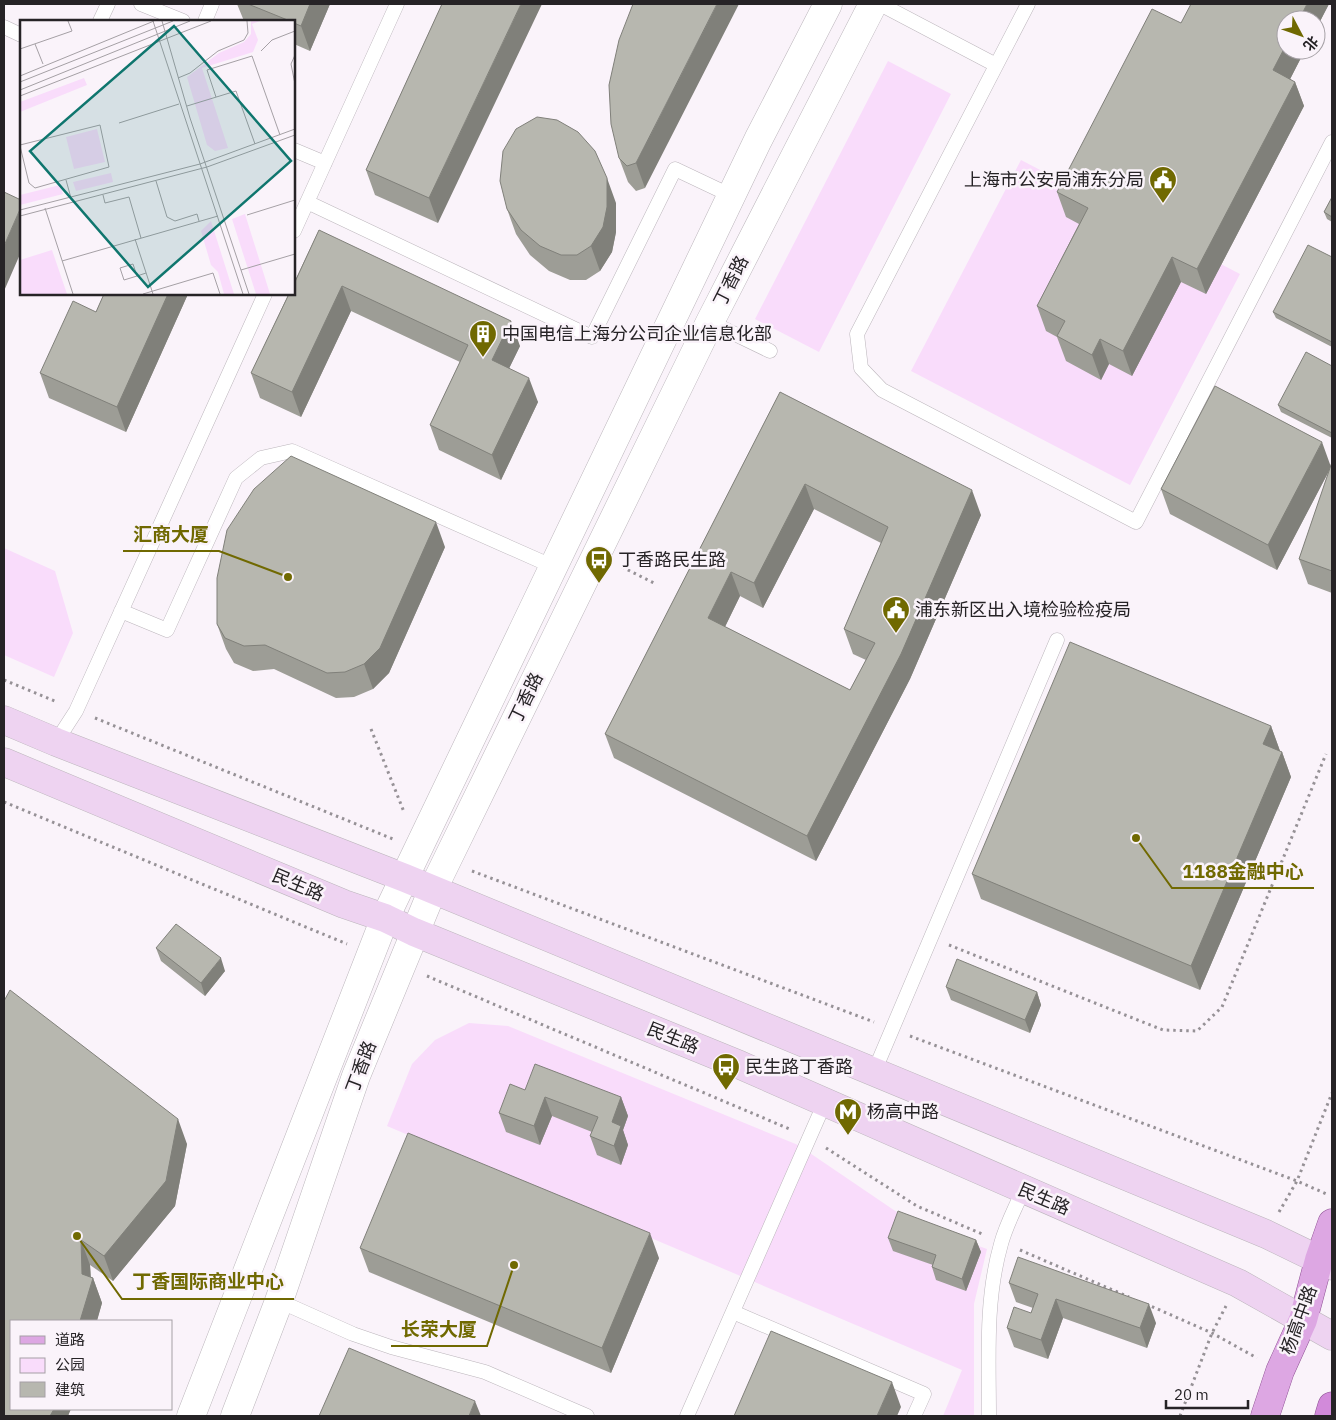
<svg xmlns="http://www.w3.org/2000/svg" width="1336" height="1420" viewBox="0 0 1336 1420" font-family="'IBM Plex Sans','Noto Sans SC',sans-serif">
  <rect width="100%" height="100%" fill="#faf3fa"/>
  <path fill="#f9dcfb" d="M888,61l63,33 -132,258 -64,-33z
    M1021,160l219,114 -110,211 -219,-114z
    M4,548l51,23 18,62 -19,44 -50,-22z
    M469,1023l39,3 290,119 112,76 77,28 -13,55v112h-31l19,-46 -575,-244 25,-62 23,-24z"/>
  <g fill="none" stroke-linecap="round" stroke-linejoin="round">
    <defs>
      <path id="service" d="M141,4l42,17
        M880,4l116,61
        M1028,4l-171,330 4,34 21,22 254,132 196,-380
        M100,21l8,-17
        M205,21l7,-17
        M4,27l17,8
        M294,150l31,13
        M307,202l285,135 83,-168 57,27
        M294,231l103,-227
        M710,322l60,29
        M121,611l46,19 69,-152 25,-20 31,-7 262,116
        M56,742l20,-31 189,-417
        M874,1072l183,-432
        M279,1301l74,33 38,13 94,25 102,44
        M733,1312l191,82 -10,22
        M687,1416l138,-314
        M989,1416c0,-58 -4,-116 12,-172 5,-19 15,-37 22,-54"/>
      <path id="tertiary" d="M191,1416l194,-498 373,-778 70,-136
        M235,1416l44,-115 77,-225 77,-187 277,-567 163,-318"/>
      <path id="secondary" d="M4,720l52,22 349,136 861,356 66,32
        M4,762l340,142 41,14 29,14 326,133 498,218 94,53"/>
      <path id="primary" d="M1265,1416l15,-45 23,-51 16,-60 13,-37"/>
      <path id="trunk" d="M1329,1416l3,-10"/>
    </defs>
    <use href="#service" stroke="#bcb6bc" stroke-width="15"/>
    <use href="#tertiary" stroke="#bcb6bc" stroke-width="29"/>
    <use href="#secondary" stroke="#bcb6bc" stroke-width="29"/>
    <use href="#primary" stroke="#8f5294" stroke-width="29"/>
    <use href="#trunk" stroke="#8f5294" stroke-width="29"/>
    <path stroke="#969196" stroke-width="3" stroke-dasharray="2.5 4" stroke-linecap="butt" d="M622,567l32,16
      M4,680l53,22
      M95,718l298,121
      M371,729l33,83
      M4,802l343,142
      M472,871l402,151
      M949,945l214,85 34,1 25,-24 104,-253
      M427,976l365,154
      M910,1036l387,145 32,14
      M826,1148l91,58 65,28
      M1279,1212l18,-31 35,-88
      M1020,1250l109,47
      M1146,1304l66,29 45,25
      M1180,1416l32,-83 14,-27"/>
    <use href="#service" stroke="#fff" stroke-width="14"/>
    <use href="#tertiary" stroke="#fff" stroke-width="28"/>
    <use href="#secondary" stroke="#eed3f1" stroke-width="28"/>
    <use href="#primary" stroke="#dda7e3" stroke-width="28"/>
    <use href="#trunk" stroke="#d28ada" stroke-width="28"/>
  </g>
  <path fill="#9d9d96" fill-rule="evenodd" d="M237,4h93l-20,47 -16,-7v-23h-50z
    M442,4l-4,219 -63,-28 -9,-25z
    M633,4l12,184 -9,3 -8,-9 -9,-24z
    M1329,4l-13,25v-9l-30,30h19l-15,29 5,3 9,24 -98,188 -25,-12 -49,94 -23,-12 -8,16 -35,-19 -9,-24 -11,-6 -9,-25 42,-82 -13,-7 -9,-25 124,-169z
    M1332,197v25l-5,-3 -3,-7z
    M616,203v29l-4,20 -12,19 -14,9h-16l-21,-9 -19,-16 -14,-21 -9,-25z
    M319,230l201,116 -11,22 29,34 -37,78 -62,-30 -9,-25 30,-63 -109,-51 -50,106 -41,-19 -9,-25z
    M1332,257v90l-56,-29 -3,-6z
    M104,294h84l-62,138 -77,-34 -9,-25 56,-61z
    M1332,366v72l-51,-26 -3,-7z
    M780,392l201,123 -71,164 -94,182 -202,-103 -9,-24zM814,509l67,34 -37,86 9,25 13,6 -16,30 -125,-63 15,-31 23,12z
    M1332,462v131l-24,-9 -9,-25 31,-90 -53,101 -107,-56 -9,-25 170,-23z
    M445,547l-56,126 -16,16 -19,8 -18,1 -62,-29 -21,2 -19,-8 -8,-14 -9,-25z
    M1271,726l9,25 2,1 9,25 -91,213 -219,-91 -9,-25z
    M156,948l69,23 -20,25 -44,-35z
    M946,987l91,5 4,13 -11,28 -79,-33z
    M4,1001l183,143 -12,62 -62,75 -23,-16 1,12 2,1 9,25 -34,113h-64z
    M525,1090l96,7 7,19 -5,14 5,15 -7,20 -24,-10 -7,-19 2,-4 -40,-16 -12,29 -34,-13 -7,-19z
    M888,1238l88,2 5,12 -15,39 -30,-11 -4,-13 1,-2 -40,-14z
    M360,1248l299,10 -48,115 -242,-101z
    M1009,1283l147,40 -9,25 -84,-30 -15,41 -34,-12 -7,-19 24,-15 2,-5 -17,-6z"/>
  <path fill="#80807a" d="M310,4h20l-20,47 -9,-25z
    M521,4h21l-104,219 -9,-25z
    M717,4h22l-94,184 -9,-25z
    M1307,4h22l-13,25v-9h-17z
    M1286,45v5h19l-23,45 -9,-25z
    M1295,82l9,24 -98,188 -9,-25z
    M607,178l9,25v29l-4,20 -12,19 -9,-25z
    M21,207v45l-17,39v-45z
    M1172,257l9,25 -49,94 -9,-25z
    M342,286l9,25 -50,106 -9,-25z
    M168,294h20l-62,138 -9,-25z
    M511,321l9,25 -19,39 -9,-25z
    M1100,339l9,25 -8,16 -9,-25z
    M529,378l9,24 -37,78 -9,-25z
    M1322,442l9,25 -54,103 -9,-25z
    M805,484l9,25 -51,99 -9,-25z
    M972,490l9,25 -71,164 -94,182 -9,-25z
    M436,522l9,25 -56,126 -16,16 -9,-25z
    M731,572l9,24 -23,47 -9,-25z
    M1271,726l9,25 -8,18 -9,-25z
    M1282,752l9,25 -91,213 -9,-24z
    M221,958l4,13 -20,25 -4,-13z
    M1037,992l4,13 -11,28 -5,-13z
    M545,1097l7,19 -12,29 -6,-19z
    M621,1097l7,19 -5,14 5,15 -7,20 -7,-19 -2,-24z
    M178,1119l9,25 -12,62 -62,75 -9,-25z
    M650,1233l9,25 -48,115 -9,-25z
    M81,1240l9,25 1,21 2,-8 9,25 -5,18h-17l2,-47z
    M976,1240l5,12 -15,39 -4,-12z
    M1056,1299l7,19 -15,41 -7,-19z
    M1149,1304l7,19 -9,25 -7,-20z
    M892,1382l9,25 -4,9h-20z
    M475,1401l6,15h-12z
    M54,1409h17l-3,7h-18z"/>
  <path fill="#b7b7af" stroke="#80807a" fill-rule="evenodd" d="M248,4h62l-9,22 -7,-3v-2h-4z
    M442,4h79l-92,194 -63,-28z
    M633,4h84l-81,159 -9,3 -8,-8 -8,-34 -2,-39 10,-45z
    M1191,4h116l-8,16h-13v25l-13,25 22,12 -98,187 -25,-12 -49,94 -23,-12 -8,16 -35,-19 8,-15 -28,-15 51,-98 -31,-16 95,-183 29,14z
    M537,117l20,3 21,12 17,19 12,27v29l-4,20 -12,19 -14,9h-16l-21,-9 -19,-16 -14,-21 -7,-28 3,-30 13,-22z
    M4,192l17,8v7l-17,39z
    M1332,197v20l-8,-5z
    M319,230l192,91 -19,39 37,18 -37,77 -62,-30 38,-80 -126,-59 -50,106 -41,-19 38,-79h5v-10z
    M1308,245l24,12v85l-59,-30z
    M104,294h64l-51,113 -77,-34 33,-72 23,11z
    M1306,352l26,14v67l-54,-28z
    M1215,386l107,56 -54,103 -107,-56z
    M780,392l192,98 -71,164 -94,182 -202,-102zM805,484l83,43 -44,102 31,14 -25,47 -142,-72 23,-46 23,11z
    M291,456l145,66 -56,126 -16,16 -19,8 -18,1 -62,-28 -21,1 -19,-8 -8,-14v-46l10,-48 27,-41z
    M1332,462v109l-33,-12z
    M1070,642l201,84 -8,18 19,8 -91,214 -219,-92z
    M176,924l45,34 -20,25 -45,-35z
    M957,959l80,33 -12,28 -79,-33z
    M10,990l168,129 -12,62 -62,75 -23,-16 1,34 11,4 -13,43h-69v88h43l-4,7h-46v-415z
    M535,1064l86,33 -9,25 9,4 -7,20 -24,-10 8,-19 -53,-20 -11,29 -35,-13 11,-29 15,6z
    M408,1133l242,100 -48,115 -242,-100z
    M898,1211l78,29 -14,39 -30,-12 4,-12 -48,-17z
    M1018,1257l131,47 -9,24 -84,-29 -15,41 -34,-12 7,-21 17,6 7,-19 -29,-11z
    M771,1331l121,51 -15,34h-143z
    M349,1348l126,53 -6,15h-150z"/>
  <defs>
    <symbol id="civic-pin" viewBox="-11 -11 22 30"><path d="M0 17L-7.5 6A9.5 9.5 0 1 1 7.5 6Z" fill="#706901" stroke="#faf3fa"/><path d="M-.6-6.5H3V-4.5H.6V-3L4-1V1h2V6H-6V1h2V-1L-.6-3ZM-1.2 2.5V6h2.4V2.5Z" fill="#fff"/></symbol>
    <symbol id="building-pin" viewBox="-11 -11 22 30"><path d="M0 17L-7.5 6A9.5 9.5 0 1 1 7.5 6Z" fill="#706901" stroke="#faf3fa"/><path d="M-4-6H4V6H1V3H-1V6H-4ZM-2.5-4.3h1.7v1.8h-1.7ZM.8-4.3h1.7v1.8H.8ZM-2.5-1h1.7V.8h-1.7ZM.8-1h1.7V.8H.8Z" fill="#fff"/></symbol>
    <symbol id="bus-pin" viewBox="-11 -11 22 30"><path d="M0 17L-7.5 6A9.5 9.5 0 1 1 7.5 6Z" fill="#706901" stroke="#faf3fa"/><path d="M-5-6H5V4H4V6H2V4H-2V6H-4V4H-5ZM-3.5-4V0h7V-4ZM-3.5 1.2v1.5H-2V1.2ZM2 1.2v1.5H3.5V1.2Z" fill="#fff"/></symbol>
    <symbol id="metro-pin" viewBox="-11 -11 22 30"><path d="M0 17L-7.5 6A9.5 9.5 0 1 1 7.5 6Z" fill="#706901" stroke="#faf3fa"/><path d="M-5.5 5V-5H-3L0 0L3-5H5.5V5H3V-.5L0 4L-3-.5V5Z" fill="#fff"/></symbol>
  </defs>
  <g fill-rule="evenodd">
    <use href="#civic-pin" x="1147" y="164" width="32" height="43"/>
    <use href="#building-pin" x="467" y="318" width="32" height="43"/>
    <use href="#bus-pin" x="583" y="544" width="32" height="43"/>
    <use href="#civic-pin" x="880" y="594" width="32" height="43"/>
    <use href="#bus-pin" x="710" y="1051" width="32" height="43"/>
    <use href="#metro-pin" x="832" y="1096" width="32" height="43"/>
  </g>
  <g text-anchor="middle" stroke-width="5" stroke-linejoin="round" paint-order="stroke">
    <g font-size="18" fill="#262326" stroke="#faf3fa" text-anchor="start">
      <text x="1144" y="186" text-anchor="end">上海市公安局浦东分局</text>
      <text x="502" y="340">中国电信上海分公司企业信息化部</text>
      <text x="618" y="566">丁香路民生路</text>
      <text x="915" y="616">浦东新区出入境检验检疫局</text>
      <text x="745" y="1073">民生路丁香路</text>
      <text x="867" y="1118">杨高中路</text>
    </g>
    <g font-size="18" fill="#262326" stroke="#faf3fa">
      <text transform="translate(731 281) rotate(-63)" y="6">丁香路</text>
      <text transform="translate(526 698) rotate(-64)" y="6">丁香路</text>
      <text transform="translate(298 885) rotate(23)" y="6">民生路</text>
      <text transform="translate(673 1038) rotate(22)" y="6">民生路</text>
      <text transform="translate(361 1067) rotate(-69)" y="6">丁香路</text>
      <text transform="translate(1044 1199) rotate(23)" y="6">民生路</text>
      <text transform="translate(1299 1320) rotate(-70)" y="6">杨高中路</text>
    </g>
  </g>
  <g transform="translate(20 20)">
    <rect width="275" height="275" fill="#faf3fa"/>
    <path d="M231,1h9l-8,3 6,16 -5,12 -51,16 26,80 -13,3 -8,-6 -20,-68 32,-24 25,-11 7,-8zM64,58l3,7 -67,27v-10zM77,109l8,33 -31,7 -8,-32zM91,153l2,9 -37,9 -3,-9zM40,165l3,9 -43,11v-10zM225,194l25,80h-14l-24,-75zM191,201l23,73h-10l-6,-22 -7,-7 -10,-34zM32,230l15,44h-47v-34z" fill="#f9dcfb"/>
    <path fill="none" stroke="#a5a0a5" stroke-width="1" d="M133,1l90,273M142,1l28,97 59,176M15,24l8,20M0,29l52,-18 -4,-10M241,31l11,-11 23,-9M275,35l-4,9 4,20M0,56l134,-55M158,58l12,-5 28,-22 26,-11 4,-7 -1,-12M0,62l153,-61M0,70l170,-69M0,76l191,-75M196,77l-9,-27 45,-14 28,79M167,86l49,-15 19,53M99,103l60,-19M0,125l80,-20 9,42 -74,21 -6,-5 -9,-37M0,155v16M46,160l5,18M136,161l11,36 8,4 22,-7 2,7M83,175l2,8 24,-6 12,41M25,188l28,86M0,190l180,-46 95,-35M227,195l48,-15M0,196l187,-49 88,-32M115,219l18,55M42,241l156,-45M221,250l54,-16M117,256l-4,-12 -13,4 4,12 13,-4 9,-3M123,274l70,-21 7,21"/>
    <path fill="#0f766e" fill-opacity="0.15" stroke="#0f766e" stroke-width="2.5" d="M154,6l117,135 -143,126 -118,-136z"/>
    <rect width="275" height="275" fill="none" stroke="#262326" stroke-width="2.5"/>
  </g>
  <path fill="none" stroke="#706901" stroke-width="2" d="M288 577L219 551H123M1136 838L1172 888H1314M77 1236L122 1299H294M514 1265L487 1346H391"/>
  <g fill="#706901" stroke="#faf3fa" stroke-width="2">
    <circle cx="288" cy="577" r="5"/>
    <circle cx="1136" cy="838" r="5"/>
    <circle cx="77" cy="1236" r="5"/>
    <circle cx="514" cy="1265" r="5"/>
  </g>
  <g font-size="19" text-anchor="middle" font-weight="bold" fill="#706901" stroke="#faf3fa" stroke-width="5" stroke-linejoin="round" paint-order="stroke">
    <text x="171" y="541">汇商大厦</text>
    <text x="1243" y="878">1188金融中心</text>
    <text x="208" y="1288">丁香国际商业中心</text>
    <text x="439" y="1336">长荣大厦</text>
  </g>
  <rect width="1336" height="1420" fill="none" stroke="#262326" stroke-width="10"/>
  <rect x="10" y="1320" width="162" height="90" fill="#faf3fa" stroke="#a5a0a5"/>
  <rect x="20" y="1336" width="25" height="8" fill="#dda7e3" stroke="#a5a0a5"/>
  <text x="55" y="1345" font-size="15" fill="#262326">道路</text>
  <rect x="20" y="1358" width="25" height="15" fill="#f9dcfb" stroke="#a5a0a5"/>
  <text x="55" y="1370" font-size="15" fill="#262326">公园</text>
  <rect x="20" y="1382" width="25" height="15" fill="#b7b7af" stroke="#a5a0a5"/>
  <text x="55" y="1395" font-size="15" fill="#262326">建筑</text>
  <g transform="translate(1301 35) rotate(131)"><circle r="24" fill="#faf3fa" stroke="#a5a0a5"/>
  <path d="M0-4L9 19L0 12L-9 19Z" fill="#706901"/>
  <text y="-8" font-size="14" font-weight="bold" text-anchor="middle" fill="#262326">北</text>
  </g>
  <path d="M1166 1400v8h82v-8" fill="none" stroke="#262326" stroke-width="2.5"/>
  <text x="1174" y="1400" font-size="15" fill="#262326" stroke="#faf3fa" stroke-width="4" paint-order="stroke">20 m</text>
</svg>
